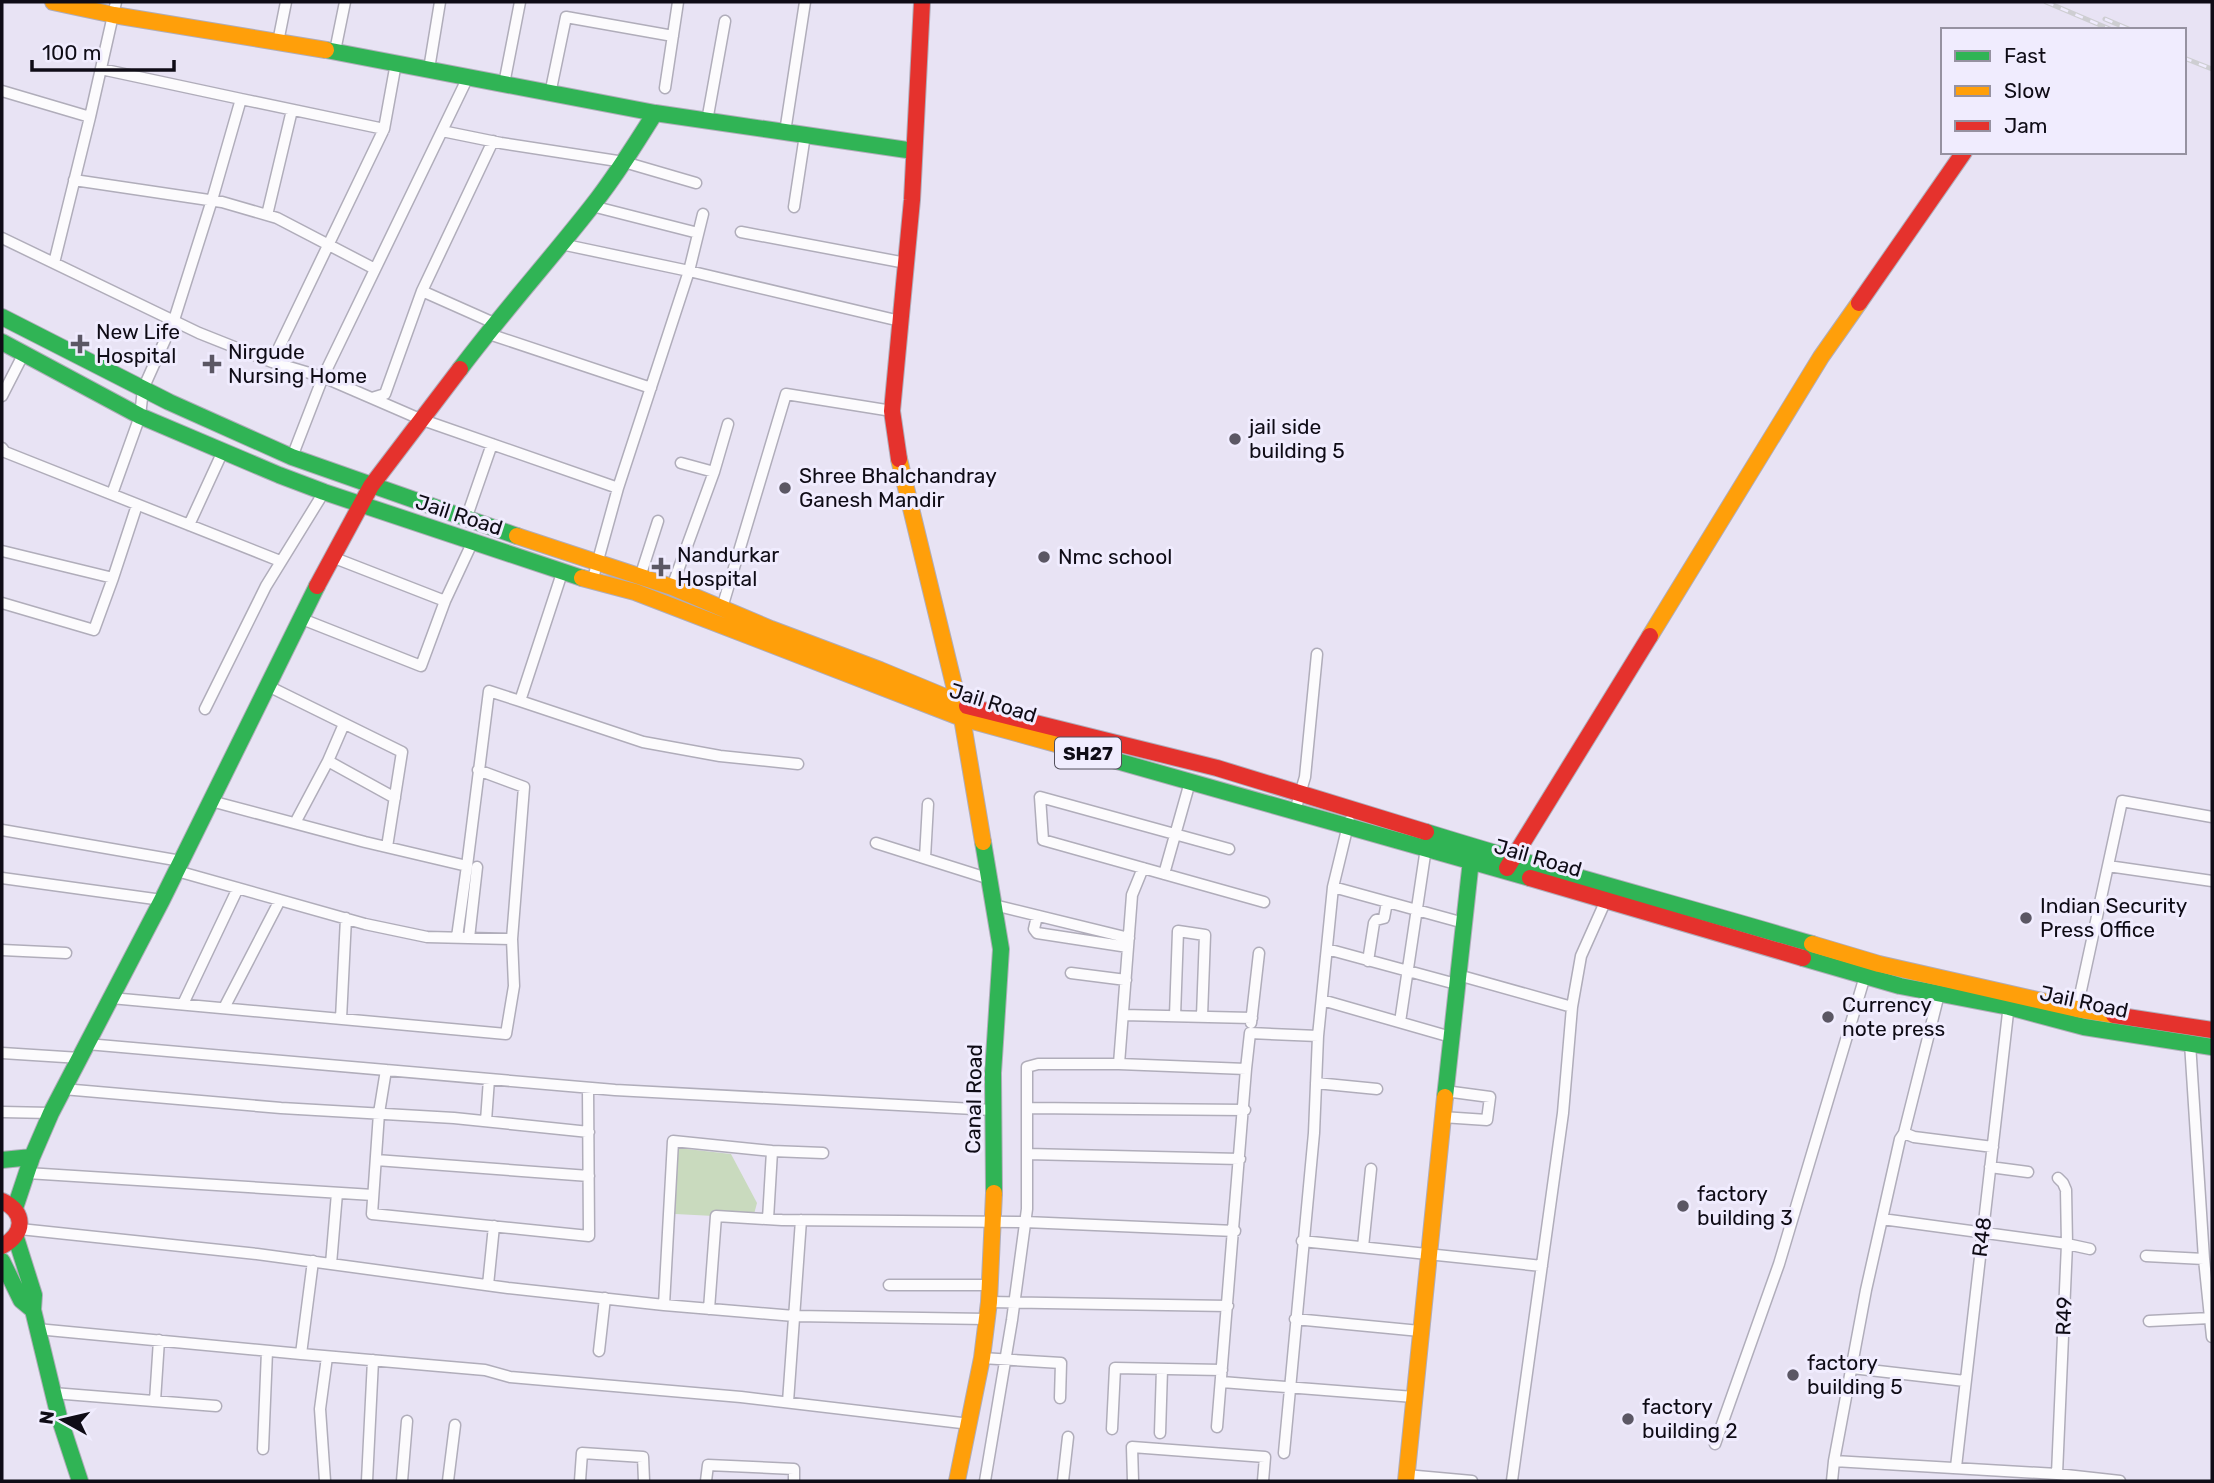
<svg xmlns="http://www.w3.org/2000/svg" width="2214" height="1483" viewBox="0 0 2214 1483" font-family="Rubik,sans-serif">
  <rect width="100%" height="100%" fill="#e8e3f4"/>
  <path fill="#c9dabe" d="M678,1148l53,6 26,49 -4,15 -78,-4z"/>
  <g fill="none" stroke-linecap="round" stroke-linejoin="round">
    <defs>
      <path id="street" d="M278,42l8,-40
        M335,51l10,-49
        M101,69l140,30 -29,101 -38,120 -31,69 -3,27 -28,78
        M429,69l11,-67
        M504,84l16,-82
        M665,88l13,-86
        M2,91l88,26 26,-115
        M550,94l16,-77 107,19
        M241,99l143,30 -112,233
        M707,121l18,-100
        M384,129l12,-66
        M442,131l59,12 123,19 72,21
        M785,132l20,-130
        M74,180l148,22 55,16 98,51
        M592,206l106,27
        M794,207l11,-72
        M703,214l-14,57 211,50
        M267,215l25,-105
        M741,232l165,31
        M2,238l197,95 73,29 51,15 97,42 198,69
        M561,244l128,27 -71,217 -26,94
        M54,263l36,-146
        M422,291l72,32
        M486,333l165,55
        M2,396l22,-43
        M372,398l13,-4 37,-103 71,-150
        M2,448l3,4 275,109
        M292,457l31,-80 145,-300
        M681,463l33,9
        M466,519l26,-75
        M189,525l34,-74
        M2,551l111,27 24,-73
        M332,557l113,44
        M640,577l18,-56
        M672,587l42,-115 14,-48
        M2,603l92,27 19,-52
        M722,608l64,-214 106,17
        M302,619l119,47 24,-65 28,-60
        M268,686l134,66 -15,95
        M520,701l123,41 77,14 78,8
        M205,709l61,-123 58,-94
        M328,761l16,-37
        M211,801l154,41 102,24 22,-175 31,10 42,-128
        M1295,811l10,-34 12,-123
        M295,823l33,-62 67,37
        M2,830l179,31
        M876,843l114,36
        M1229,849l-189,-52 3,43 221,62
        M925,858l3,-54
        M2108,866l104,15
        M177,871l188,53 62,13 85,2
        M1164,874l26,-92
        M2,878l160,22
        M1333,887l131,36
        M994,905l135,33
        M1037,916l-3,13 3,4 91,14
        M457,937l10,-71
        M469,938l8,-71
        M1327,949l129,35
        M2,950l64,3
        M1368,961l6,-38 2,-3 8,-2 3,-16
        M1071,973l55,7
        M1458,975l114,32 -9,106 -51,368
        M111,998l395,36 8,-48 -2,-47 12,-152 -46,-17
        M1322,1000l129,37
        M183,1004l55,-116
        M1572,1007l9,-51 25,-56
        M224,1008l56,-108
        M2077,1009l45,-208 90,16
        M1123,1015l129,3
        M1175,1016l3,-85 27,4 -3,81
        M341,1019l5,-101
        M1400,1022l26,-174
        M1251,1023l8,-70
        M2190,1043l14,216 8,78
        M87,1044l528,46 378,20
        M2,1053l78,5
        M1119,1064l13,-169 11,-27
        M386,1070l-7,43 -7,101 217,22 -1,-148
        M1316,1083l61,6
        M63,1089l218,19 173,10 135,14
        M1027,1108l218,2
        M2,1112l49,1
        M1442,1117l45,3 3,-23 -45,-6
        M486,1121l3,-42
        M1904,1133l10,4 79,10
        M1027,1154l213,5
        M376,1160l213,16
        M1990,1167l38,5
        M27,1173l346,22
        M2058,1178l5,5 3,7 1,54 23,5
        M768,1219l4,-68
        M1882,1219l185,25 -10,230
        M20,1229l237,25 251,34 156,17 130,11 193,3
        M1302,1241l240,25
        M1363,1247l8,-78
        M2146,1256l58,3
        M313,1261l-12,93 184,16 25,7 231,20 229,27
        M331,1264l6,-71
        M488,1285l6,-59
        M889,1285h101
        M989,1302l239,4
        M664,1305l9,-164 99,10 51,2
        M709,1309l7,-93 66,4 243,2 210,9
        M1295,1319l125,12
        M2149,1321l61,-3
        M37,1329l264,25
        M599,1351l6,-53
        M982,1358l79,5 -1,35
        M1852,1368l113,13
        M1222,1382l192,15
        M53,1393l163,13
        M155,1401l4,-61
        M788,1402l13,-182
        M1217,1427l29,-358
        M1112,1429l3,-61 107,2
        M1160,1433l2,-64
        M1715,1444l64,-180 86,-288
        M263,1449l4,-98
        M1284,1453l30,-320 4,-97
        M1834,1461l223,13 63,7
        M1956,1467l53,-463
        M1406,1475l66,6
        M325,1481l-5,-72 7,-52
        M367,1481l6,-121
        M402,1481l5,-60
        M448,1481l7,-56
        M580,1481l2,-28 61,4 1,24
        M706,1481l2,-16 86,4v12
        M985,1481l27,-161 15,-111v-142l11,-3h81l127,5 4,-36 68,3 15,-149 16,-66
        M1063,1481l5,-44
        M1133,1481l-1,-34 133,10 -2,24
        M1832,1481l2,-20 32,-171 34,-151 4,-6 35,-139"/>
      <path id="fast" d="M326,50l329,63 259,38
        M2,317l167,85 123,55 225,79
        M2,342l138,74 139,59 45,17 258,86
        M460,369c42,-56 89,-108 132,-163 23,-29 43,-61 63,-93
        M1085,752l445,126
        M1426,832c128,40 258,74 386,112
        M983,842l18,107 -8,124 1,120
        M1803,958l97,28 109,21 75,20 128,20
        M1445,1097l26,-237 3,-9
        M2,1160l30,-3
        M15,1208l17,-51 19,-44 111,-213 155,-314
        M16,1238l18,57 -1,15 26,107 21,64
        M2,1261l19,39 12,10"/>
      <path id="slow" d="M53,2l61,13 212,35
        M899,459l63,259 21,124
        M517,536l155,51 99,42 109,41 87,36
        M582,578l53,14 327,126 123,34
        M1650,636l171,-279 38,-54
        M1812,944l67,20 198,45 37,6
        M957,1481l25,-123 7,-56 5,-109
        M1406,1481l39,-384"/>
      <path id="jam" d="M1859,303l105,-151
        M899,459l-7,-48 20,-211 10,-198
        M317,586l54,-100 89,-117
        M967,706l250,62 209,64
        M1507,868l143,-232
        M1530,878l273,80
        M2114,1015l98,15
        M2,1201c24,11 23,33 0,45"/>
    </defs>
    <use href="#street" stroke="#b0adba" stroke-width="13"/>
    <use href="#fast" stroke="#b0adba" stroke-width="18"/>
    <use href="#slow" stroke="#b0adba" stroke-width="18"/>
    <use href="#jam" stroke="#b0adba" stroke-width="18"/>
    <use href="#street" stroke="#fcfbfd" stroke-width="10"/>
    <use href="#fast" stroke="#30b455" stroke-width="16"/>
    <use href="#slow" stroke="#ff9f0a" stroke-width="16"/>
    <use href="#jam" stroke="#e5322d" stroke-width="16"/>
    <defs>
      <path id="rail" d="M2046,2l66,28
        M2105,19l26,11
        M2184,58l28,11"/>
    </defs>
    <use href="#rail" stroke="#ceced2" stroke-width="5"/>
    <use href="#rail" stroke="#f0ecfe" stroke-width="2.5" stroke-dasharray="8" stroke-linecap="butt"/>
  </g>
  <g fill="#5b5764" stroke="#f0ecfe" stroke-width="2.5">
    <path d="M76.5 333.5h7v7h7v7h-7v7h-7v-7h-7v-7h7z"/>
    <path d="M208.5 353.5h7v7h7v7h-7v7h-7v-7h-7v-7h7z"/>
    <circle cx="1235" cy="439" r="7"/>
    <circle cx="785" cy="488" r="7"/>
    <circle cx="1044" cy="557" r="7"/>
    <path d="M657.5 556.5h7v7h7v7h-7v7h-7v-7h-7v-7h7z"/>
    <circle cx="2026" cy="918" r="7"/>
    <circle cx="1828" cy="1017" r="7"/>
    <circle cx="1683" cy="1206" r="7"/>
    <circle cx="1793" cy="1375" r="7"/>
    <circle cx="1628" cy="1419" r="7"/>
  </g>
  <g text-anchor="middle" stroke-width="6" stroke-linejoin="round" paint-order="stroke">
    <rect fill="#f0ecfe" stroke="#524f5c" stroke-width="2" x="1055" y="737.5" width="66" height="31" rx="5"/>
    <g font-size="19" font-weight="bold" fill="#0f0c16">
      <text x="1088" y="760">SH27</text>
    </g>
    <g font-size="21" fill="#0f0c16" stroke="#f0ecfe" text-anchor="start">
      <text x="96" y="339">New Life<tspan x="96" dy="24">Hospital</tspan></text>
      <text x="228" y="359">Nirgude<tspan x="228" dy="24">Nursing Home</tspan></text>
      <text x="1249" y="434">jail side<tspan x="1249" dy="24">building 5</tspan></text>
      <text x="799" y="483">Shree Bhalchandray<tspan x="799" dy="24">Ganesh Mandir</tspan></text>
      <text x="677" y="562">Nandurkar<tspan x="677" dy="24">Hospital</tspan></text>
      <text x="1058" y="564">Nmc school</text>
      <text x="2040" y="913">Indian Security<tspan x="2040" dy="24">Press Office</tspan></text>
      <text x="1842" y="1012">Currency<tspan x="1842" dy="24">note press</tspan></text>
      <text x="1697" y="1201">factory<tspan x="1697" dy="24">building 3</tspan></text>
      <text x="1807" y="1370">factory<tspan x="1807" dy="24">building 5</tspan></text>
      <text x="1642" y="1414">factory<tspan x="1642" dy="24">building 2</tspan></text>
    </g>
    <g font-size="21" fill="#0f0c16" stroke="#f0ecfe">
      <text transform="translate(459 515) rotate(18)" y="7">Jail Road</text>
      <text transform="translate(993 703) rotate(17)" y="7">Jail Road</text>
      <text transform="translate(1538 858) rotate(16)" y="7">Jail Road</text>
      <text transform="translate(2084 1002) rotate(12)" y="7">Jail Road</text>
      <text transform="translate(974 1099) rotate(-89)" y="7">Canal Road</text>
      <text transform="translate(1982 1237) rotate(-83)" y="7">R48</text>
      <text transform="translate(2064 1316) rotate(-88)" y="7">R49</text>
    </g>
  </g>
  <rect width="2214" height="1483" fill="none" stroke="#0f0c16" stroke-width="7"/>
  <rect x="1941" y="28" width="245" height="126" fill="#f0ecfe" stroke="#9692a1" stroke-width="2"/>
  <rect x="1955" y="51" width="35" height="10" fill="#30b455" stroke="#9692a1" stroke-width="2"/>
  <text x="2004" y="63" font-size="21" fill="#0f0c16">Fast</text>
  <rect x="1955" y="86" width="35" height="10" fill="#ff9f0a" stroke="#9692a1" stroke-width="2"/>
  <text x="2004" y="98" font-size="21" fill="#0f0c16">Slow</text>
  <rect x="1955" y="121" width="35" height="10" fill="#e5322d" stroke="#9692a1" stroke-width="2"/>
  <text x="2004" y="133" font-size="21" fill="#0f0c16">Jam</text>
  <g transform="translate(63 1420) rotate(278)" stroke="#f0ecfe" stroke-width="5" paint-order="stroke">
  <path d="M0-5L12 26L0 18L-12 26Z" fill="#0f0c16"/>
  <text y="-10" font-size="19" font-weight="bold" text-anchor="middle" fill="#0f0c16">N</text>
  </g>
  <path d="M32 60v10h142v-10" fill="none" stroke="#0f0c16" stroke-width="3.5"/>
  <text x="42" y="60" font-size="21" fill="#0f0c16" stroke="#f0ecfe" stroke-width="5" paint-order="stroke">100 m</text>
</svg>
